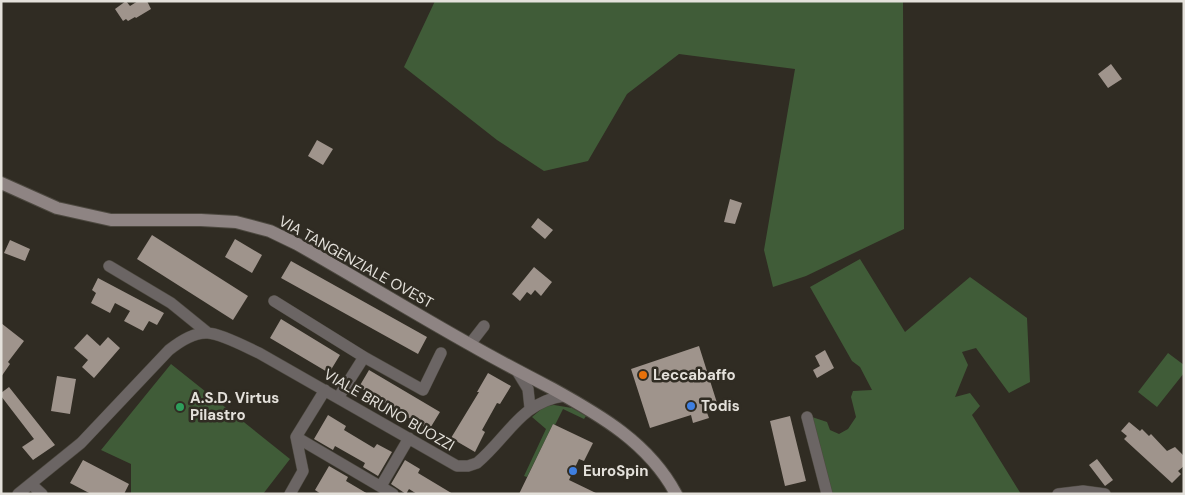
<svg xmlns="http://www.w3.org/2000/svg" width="1185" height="495" viewBox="0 0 1185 495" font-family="'DM Sans',sans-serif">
  <rect width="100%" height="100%" fill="#302c23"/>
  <path fill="#405c38" d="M435,1h468l1,228 -98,47 -33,11 -9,-37 31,-181 -116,-15 -52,40 -39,67 -44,10 -47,-31 -93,-73z
    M860,259l45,73 65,-55 57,41 3,64 -21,11 -33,-45 -14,4 6,13 -13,32 15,-4 10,13 -8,9 49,79h-189l-20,-77 15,5 3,8 9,4 9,-5 8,-12 -5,-20 2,-6 19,-1 -12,-23 -8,-6 -42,-74z
    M1168,353l16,12v8l-27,34 -19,-15z
    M171,364l119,95 -27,35h-132v-30l-30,-14z
    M554,405l18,3 14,8 -2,3 -21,-10 -8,16 -2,-1 -26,53 -3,-1 22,-47 -14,-12 13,-11z"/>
  <path fill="#9f948c" d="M126,1l4,5 8,-5h9l4,8 -15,9 -1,-1 -7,4 -2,-2 -3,2 -8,-12z
    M1111,64l11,15 -14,9 -10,-14z
    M317,140l16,9 -10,16 -15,-9z
    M730,199l12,4 -7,21 -11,-2z
    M538,218l15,12 -8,9 -14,-12z
    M152,235l96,61 -15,24 -96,-61z
    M235,239l27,16 -10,18 -27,-16z
    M10,240l20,9 -5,12 -21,-8z
    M291,261l136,76 -9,17 -137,-76z
    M534,267l18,15 -11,14 -6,-6 -4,5 -4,-3 -7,9 -8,-7z
    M98,278l66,35 -7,12 -8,-4 -6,10 -19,-10 6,-10 -15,-8 -5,10 -19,-10 5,-10 -4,-3z
    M281,319l59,36 -11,18 -59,-35z
    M1,323l23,18 -16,21 2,2 -9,13z
    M87,334l13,12 8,-9 12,11 -26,30 -12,-11 6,-7 -14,-12z
    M699,346l19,60 -12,4 3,8 -16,5 -2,-8 -41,13 -19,-59z
    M825,350l9,18 -17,10 -4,-8 7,-4 -5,-10z
    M369,370l71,42 -11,18 -70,-43z
    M488,373l23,13 -11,18 -3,-1 -15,27 3,2 -10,20 -24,-14 28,-46h-2z
    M57,376l19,3 -6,35 -19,-3z
    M9,387l46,58 -22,15 -11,-13 12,-8 -33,-43v-3z
    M328,415l18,11 -2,4 30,18 3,-4 15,8 -14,24 -15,-9 2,-4 -30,-17 -2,4 -19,-11z
    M790,416l16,65 -21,5 -15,-65z
    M1129,422l11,9 2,-2 7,7 2,-2 16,17 8,-4 9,9v10l-6,5 3,3 -9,9 -48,-44 3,-3 -6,-5z
    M553,424l40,19 -9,18 -5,-2 -10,21 29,14h-79z
    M1097,459l16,21 -8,6 -16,-21z
    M83,460l46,24 -5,10h-33l-21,-11z
    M405,460l15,9 -2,4 35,21h-36l-8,-5 -3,5 -15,-10z
    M329,466l19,11 -2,4 22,13h-47l-6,-4z"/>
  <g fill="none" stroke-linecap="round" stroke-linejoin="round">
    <defs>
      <path id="street" d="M109,266l62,37 37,30
        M274,301l90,56 59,33 18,-37
        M470,344l14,-18
        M517,371l11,18 2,19
        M338,398l26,-41
        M807,417l20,77
        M296,437l97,57
        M31,484l11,10
        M381,486l28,-48
        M18,494l63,-51 88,-93c10,-8 26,-18 39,-17 14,1 38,14 51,20l198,113h11l9,-3c31,-26 44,-61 87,-67
        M290,494l13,-23 -7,-34 29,-47
        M1058,494l25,-3 22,3"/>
      <path id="secondary" d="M1,183l56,25 54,12h90l35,2 34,9 27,13c58,33 115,68 174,101 26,15 53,29 80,43 49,27 98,55 125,106"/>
    </defs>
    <use href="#street" stroke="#4d4940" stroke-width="12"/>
    <use href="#secondary" stroke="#4d4940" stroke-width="14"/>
    <use href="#street" stroke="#6b6564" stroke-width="11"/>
    <use href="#secondary" stroke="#8e8483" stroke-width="12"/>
  </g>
  <circle fill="#e8710a" stroke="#302c23" stroke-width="2" cx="643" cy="375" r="5"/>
  <g fill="#3f7fe0" stroke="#302c23" stroke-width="2">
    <circle cx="691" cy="406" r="5"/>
    <circle cx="573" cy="471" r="5"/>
  </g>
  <circle fill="#2e9e5b" stroke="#302c23" stroke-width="2" cx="180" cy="407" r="5"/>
  <g text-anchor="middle" stroke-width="5" stroke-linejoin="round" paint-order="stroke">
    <g font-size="15" fill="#e4e1db" stroke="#302c23">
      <text transform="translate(356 262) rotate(29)" y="5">VIA TANGENZIALE OVEST</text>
      <text transform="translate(389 410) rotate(30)" y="5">VIALE BRUNO BUOZZI</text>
    </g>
    <g font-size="15" font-weight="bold" fill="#e4e1db" stroke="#302c23" text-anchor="start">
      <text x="653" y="380">Leccabaffo</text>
      <text x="190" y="403">A.S.D. Virtus<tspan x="190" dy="17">Pilastro</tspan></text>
      <text x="701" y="411">Todis</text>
      <text x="583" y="476">EuroSpin</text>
    </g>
  </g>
  <rect width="1185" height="495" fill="none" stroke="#e4e1db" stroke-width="5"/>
</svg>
